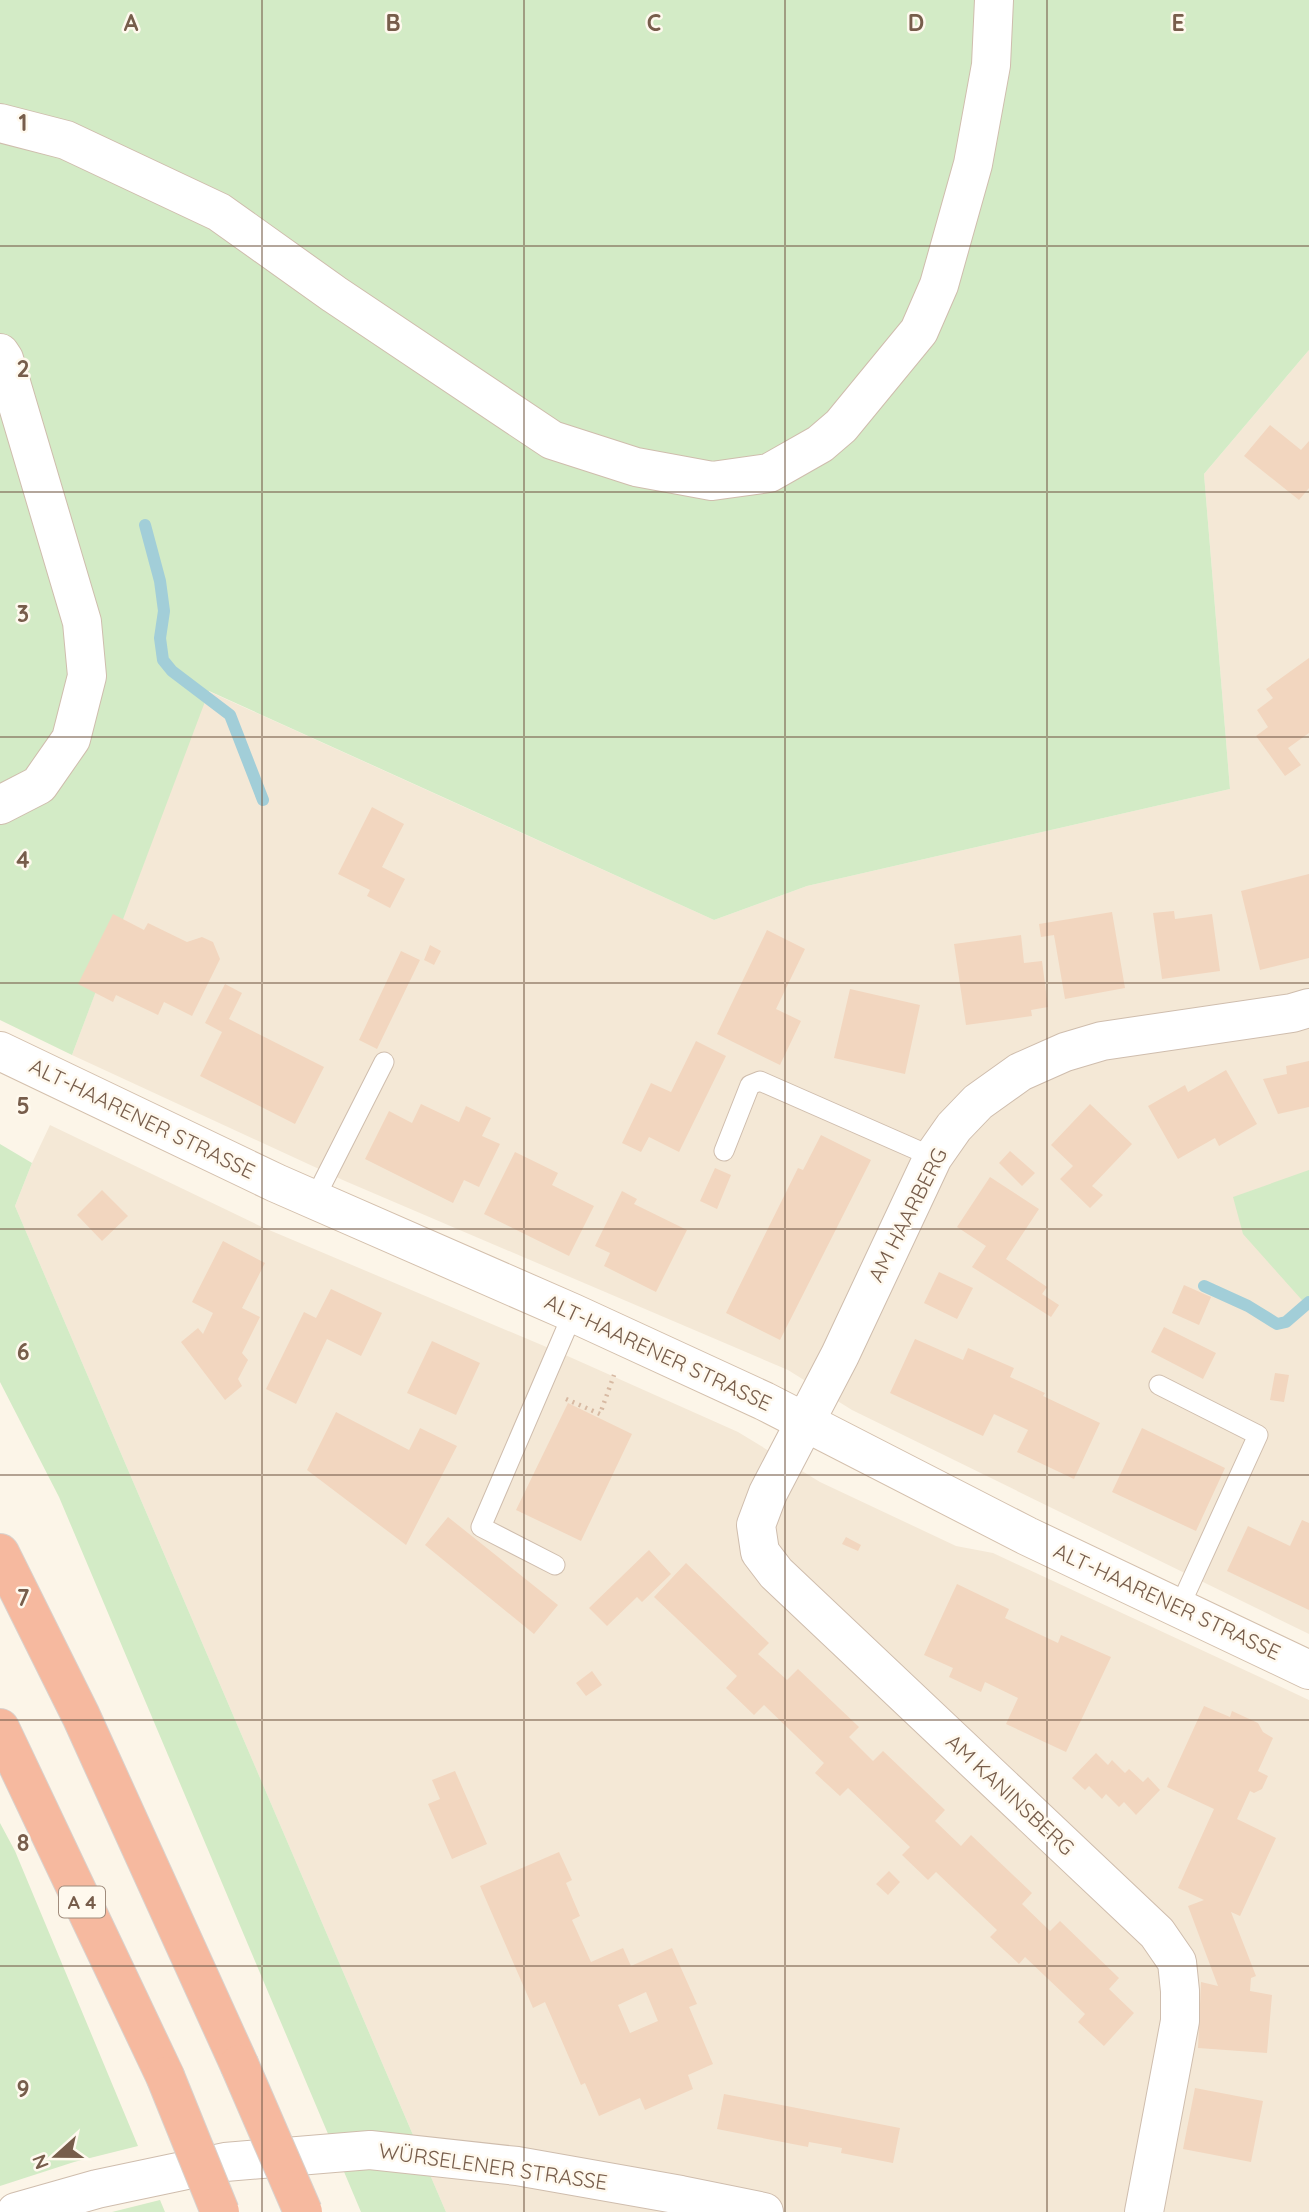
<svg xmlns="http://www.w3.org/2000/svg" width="1309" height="2212" viewBox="0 0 1309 2212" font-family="Quicksand,sans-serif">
  <rect width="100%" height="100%" fill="#fcf5e8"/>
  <path fill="#f4e8d6" d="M1309,350v1284l-457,-224 -64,-40 -443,-189 -273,-126 136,-364 506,229 93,-34 423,-97 -26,-315z
    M50,1125l212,102 301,127 175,78 82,50 136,64 37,7 316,147v512h-863l-431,-1006 17,-43z"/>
  <path fill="#d3ebc6" d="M0,0h1309v350l-105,124 26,315 -423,97 -93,34 -505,-229 -137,364 -72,-35z
    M0,1144l32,19 -17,43 431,1006h-85l-302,-715 -59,-115z
    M1309,1170v138l-66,-74 -10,-37z
    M0,1823l15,28 123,295 -64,16 -74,24z
    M160,2200l5,12h-53z"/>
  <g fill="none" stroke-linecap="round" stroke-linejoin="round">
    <path stroke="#a2ced8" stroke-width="12" d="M145,525l15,56 4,30 -4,27 3,22 9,11 58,44 33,85
      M1204,1286l44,20 29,18 9,-2 23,-20"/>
  </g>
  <path fill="#f2d6bf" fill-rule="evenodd" d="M1270,425l31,25 8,-9v47l-10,12 -55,-44z
    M1309,658v75l-21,15 13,17 -16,11 -29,-40 12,-9 -11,-17 16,-12 -7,-9z
    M372,807l32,17 -22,43 23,12 -15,29 -23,-12 3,-6 -32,-16z
    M1309,874v84l-49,12 -19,-79z
    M1174,911l1,8 37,-5 8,57 -58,8 -9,-66z
    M1112,912l13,76 -60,11 -11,-64 -13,2 -2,-13z
    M113,914l31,16 4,-7 39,19 15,-5 11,5 7,17 -28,57 -28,-14 -6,13 -42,-20 -3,7 -35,-18z
    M767,930l38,19 -29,60 25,12 -21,44 -63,-31z
    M1021,935l3,28 18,-2 6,46 -17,3 1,6 -66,9 -12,-81z
    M430,945l11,6 -7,14 -10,-5z
    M401,951l19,9 -43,89 -18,-9z
    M225,984l17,9 -13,26 95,48 -29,57 -95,-48 22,-44 -17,-9z
    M850,989l70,16 -15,69 -71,-16z
    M696,1041l30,15 -47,96 -30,-15 -8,15 -19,-9 29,-60 20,9z
    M1309,1061v46l-31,7 -15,-35 24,-5 -1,-8z
    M1226,1070l31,54 -38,22 -4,-8 -37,21 -30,-53 37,-21 3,7z
    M421,1104l38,18 7,-16 25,12 -9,18 18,8 -21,43 -15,-7 -11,23 -88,-44 24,-48 23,12z
    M1090,1104l42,40 -40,42 11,9 -13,13 -30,-29 13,-13 -22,-21z
    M821,1135l50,25 -91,180 -54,-27 72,-145 5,2z
    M1010,1151l25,22 -13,13 -23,-23z
    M515,1152l43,21 -6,12 42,21 -25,50 -85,-42z
    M715,1168l16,7 -14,34 -17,-8z
    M990,1177l49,32 -33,50 41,28 -5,7 17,11 -8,12 -79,-50 14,-21 -29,-19z
    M102,1190l26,26 -26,25 -25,-26z
    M622,1191l15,8 -3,5 53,26 -31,62 -52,-26 6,-13 -15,-7z
    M223,1241l42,22 -23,45 18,9 -18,36 6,7 -10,19 4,7 -17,14 -44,-58 17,-14 5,6 10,-21 -21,-11z
    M939,1272l34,16 -16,31 -33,-16z
    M1184,1285l27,12 -12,28 -27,-12z
    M331,1289l51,24 -21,43 -34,-17 -31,65 -30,-15 38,-77 12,6z
    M1164,1327l52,26 -13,26 -52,-27z
    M915,1339l48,21 5,-12 46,20 -4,9 35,16 -2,3 57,27 -26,56 -57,-27 11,-22 -34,-16 -11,22 -93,-43z
    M432,1341l48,22 -24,52 -49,-22z
    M1275,1373l14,2 -5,27 -14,-2z
    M568,1403l64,31 -51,107 -65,-31z
    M336,1412l73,38 11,-22 37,18 -51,99 -99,-75z
    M1142,1428l83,40 -29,63 -84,-39z
    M448,1517l110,88 -24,29 -109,-89z
    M1302,1520l7,3v87l-82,-39 21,-45 42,20z
    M846,1537l15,8 -3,6 -16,-7z
    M649,1550l22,24 -29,28 -5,-5 -30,29 -18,-18z
    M686,1563l83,80 -11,11 29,26 11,-11 61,58 -10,10 24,24 10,-10 62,59 -10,11 26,25 10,-11 61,58 -10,11 28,27 10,-10 59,57 -10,11 25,24 -30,33 -26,-24 7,-8 -60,-57 -6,7 -29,-27 7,-7 -61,-58 -8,8 -26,-25 8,-8 -62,-59 -8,8 -25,-23 9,-10 -60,-58 -10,10 -28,-27 11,-12 -83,-79z
    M957,1584l52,25 -4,9 53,25 3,-8 50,22 -45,95 -60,-28 12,-26 -33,-16 -4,10 -32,-15 4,-9 -29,-13z
    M592,1671l10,14 -16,11 -10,-13z
    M1204,1706l26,11 2,-6 26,12 5,9 10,6 -15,33 10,5 -6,13 -8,4 -4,-2 -13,28 39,19 -36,78 -9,-4 25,64 -5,2 -1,13 22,4 -5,58 -69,-5 3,-66 17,4 -30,-80 16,-6 -26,-12 36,-79 -47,-22z
    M1096,1753l12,12 4,-5 13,13 4,-4 14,13 5,-5 12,13 -24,25 -12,-13 -5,5 -13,-13 -4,5 -13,-13 -4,4 -13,-12z
    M455,1771l32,73 -35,15 -24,-55 12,-5 -8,-19z
    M559,1852l13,28 -6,3 14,33 -8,4 19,42 32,-14 8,18 41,-18 25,56 -8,3 24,57 -25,11 5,14 -48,21 -5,-12 -41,18 -14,-33 -4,2 -36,-83 -12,6 -53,-122zM646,1992l12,29 -28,12 -12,-28z
    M889,1871l11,11 -12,13 -12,-11z
    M1195,2088l68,13 -12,61 -68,-13z
    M724,2094l176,34 -7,35 -52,-10 1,-5 -33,-6 -1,5 -91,-18z"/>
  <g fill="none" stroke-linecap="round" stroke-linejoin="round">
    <defs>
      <path id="service" d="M724,1151l26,-66 10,-4 173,76
        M314,1200l70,-138
        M1159,1385l99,50 -79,173
        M555,1565l-74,-38 92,-214"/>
      <path id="minor" d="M0,123l66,17 153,72 115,82 218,146 84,27 76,14 57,-8 51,-29 21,-18 78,-95 20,-46 34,-121 18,-99 3,-65
        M0,353l4,6 78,263 5,54 -16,63 -32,46 -39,20
        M16,2212l81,-23 128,-27 145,-12 147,16 164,29 83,17
        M1144,2212l36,-191v-30l-3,-29 -20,-29 -381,-360 -16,-21 -4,-27 12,-32 72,-138 93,-198 21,-30 24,-25 42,-30 45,-20 37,-11 190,-28 17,-5"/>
      <path id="secondary" d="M0,1051l276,132 297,130 191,88 263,135 282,134"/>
      <path id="motorway" d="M0,1553l81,163 158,348
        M0,1728l165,348"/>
    </defs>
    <use href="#service" stroke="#cfbdad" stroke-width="21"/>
    <use href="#minor" stroke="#cfbdad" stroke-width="40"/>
    <use href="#secondary" stroke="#d4c0ad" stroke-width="40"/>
    <use href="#motorway" stroke="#d9d2cd" stroke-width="40"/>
    <path stroke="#d7b9a2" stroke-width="4.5" stroke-dasharray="2 5" stroke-linecap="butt" d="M566,1399l34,15 14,-39"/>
    <use href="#service" stroke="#fff" stroke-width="19"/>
    <use href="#minor" stroke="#fff" stroke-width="38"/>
    <use href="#secondary" stroke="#fff" stroke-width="38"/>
    <use href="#motorway" stroke="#f6b99f" stroke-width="38"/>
    <defs>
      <path id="motorway-bridge" d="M239,2064l64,148
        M165,2076l55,136"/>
    </defs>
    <use href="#motorway-bridge" stroke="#d9d2cd" stroke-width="40" stroke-linecap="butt"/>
    <use href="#motorway-bridge" stroke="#f6b99f" stroke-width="38"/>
  </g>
  <path fill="none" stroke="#775d4b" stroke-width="2" stroke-opacity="0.55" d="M262,0v2212M524,0v2212M785,0v2212M1047,0v2212M0,246h1309M0,492h1309M0,737h1309M0,983h1309M0,1229h1309M0,1475h1309M0,1720h1309M0,1966h1309"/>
  <g text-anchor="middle" stroke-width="5" stroke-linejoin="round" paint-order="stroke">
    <rect fill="#fff9ee" stroke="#a08c7c" stroke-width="2" x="59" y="1886.5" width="46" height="31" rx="5"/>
    <g font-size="19" font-weight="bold" fill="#775d4b">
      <text x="82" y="1909">A 4</text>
    </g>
    <g font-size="21" fill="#775d4b" stroke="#fff9ee">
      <text transform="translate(142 1119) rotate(26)" y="7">ALT-HAARENER STRASSE</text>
      <text transform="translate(908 1215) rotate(-63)" y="7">AM HAARBERG</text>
      <text transform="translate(658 1353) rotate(25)" y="7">ALT-HAARENER STRASSE</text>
      <text transform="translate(1167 1602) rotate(25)" y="7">ALT-HAARENER STRASSE</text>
      <text transform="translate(1010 1795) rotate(43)" y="7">AM KANINSBERG</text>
      <text transform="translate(493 2167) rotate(8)" y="7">WÜRSELENER STRASSE</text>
    </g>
  </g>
  <g font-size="23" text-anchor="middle" font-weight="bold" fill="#775d4b" stroke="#fff9ee" stroke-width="5" stroke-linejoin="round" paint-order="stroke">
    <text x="131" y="31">A</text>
    <text x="393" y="31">B</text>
    <text x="654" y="31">C</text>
    <text x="916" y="31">D</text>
    <text x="1178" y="31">E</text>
    <text x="23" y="131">1</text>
    <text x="23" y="377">2</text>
    <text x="23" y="622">3</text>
    <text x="23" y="868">4</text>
    <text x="23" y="1114">5</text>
    <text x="23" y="1360">6</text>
    <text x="23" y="1606">7</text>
    <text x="23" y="1851">8</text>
    <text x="23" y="2097">9</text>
  </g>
  <g transform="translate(56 2156) rotate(249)" stroke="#fff9ee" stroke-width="5" paint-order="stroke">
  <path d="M0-5L12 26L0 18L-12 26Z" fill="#775d4b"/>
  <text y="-10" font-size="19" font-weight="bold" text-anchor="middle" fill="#775d4b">N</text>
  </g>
</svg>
